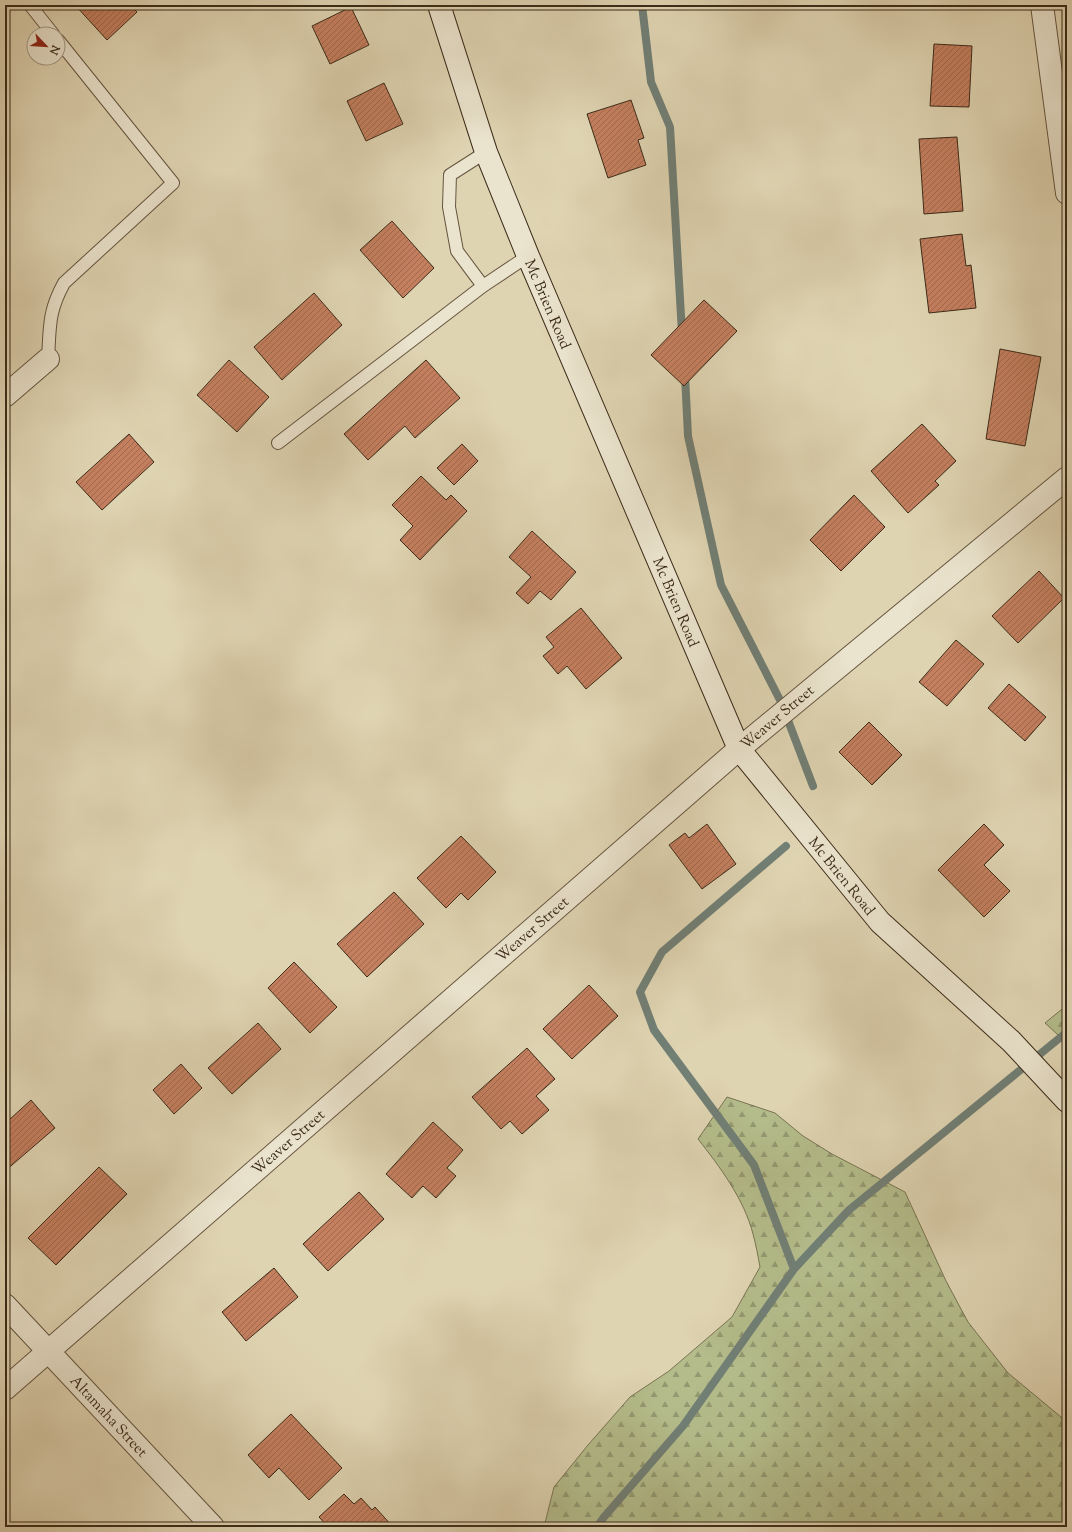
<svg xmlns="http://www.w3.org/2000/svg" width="1072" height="1532" viewBox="0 0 1072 1532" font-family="'Sorts Mill Goudy',serif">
  <defs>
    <pattern id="forest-firs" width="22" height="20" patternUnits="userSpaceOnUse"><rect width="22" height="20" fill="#b4bc8b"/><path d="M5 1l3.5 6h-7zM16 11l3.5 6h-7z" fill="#949971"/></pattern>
    <pattern id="building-hatch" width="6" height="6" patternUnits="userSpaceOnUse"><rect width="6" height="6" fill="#c47f5f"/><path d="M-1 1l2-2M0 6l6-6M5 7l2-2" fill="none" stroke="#a0684e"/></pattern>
  </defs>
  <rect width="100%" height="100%" fill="#dfd4b2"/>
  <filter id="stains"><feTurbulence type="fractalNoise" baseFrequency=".005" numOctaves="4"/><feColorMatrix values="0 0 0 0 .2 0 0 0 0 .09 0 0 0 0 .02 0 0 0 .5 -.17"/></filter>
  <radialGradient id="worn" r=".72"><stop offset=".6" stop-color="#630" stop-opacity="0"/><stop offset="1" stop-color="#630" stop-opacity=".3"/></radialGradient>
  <path fill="url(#forest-firs)" stroke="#787452" d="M1067,1005v38l-22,-20z
    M727,1097l48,16 28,23 29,18 73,38 41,89 22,41 40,51 53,44 6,12v98h-523l10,-40 34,-42 42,-48 39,-26 63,-54 28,-50c-2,-11 -4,-22 -7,-33 -9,-35 -33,-67 -55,-95z"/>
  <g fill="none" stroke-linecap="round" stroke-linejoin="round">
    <path stroke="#717f75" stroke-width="8" d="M642,5l9,77 19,45 12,206
      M685,375l3,61 33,149 60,117 32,84
      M786,846l-124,106 -22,40 14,38 100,135 40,104
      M597,1527l7,-10 79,-91 111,-157 55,-59 218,-178"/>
  </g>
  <path fill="url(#building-hatch)" stroke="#3c2b19" d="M75,5h55l7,7 -30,28z
    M351,7l18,38 -39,19 -18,-38z
    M934,44l38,2 -3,61 -39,-1z
    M384,83l19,41 -37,17 -19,-40z
    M631,100l13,38 -6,2 8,25 -38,13 -21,-64z
    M957,137l6,74 -39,3 -5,-75z
    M392,221l42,47 -31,30 -43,-48z
    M962,234l4,32 5,-1 5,43 -47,5 -9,-74z
    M314,293l28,32 -60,55 -28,-33z
    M704,300l33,31 -53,55 -33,-31z
    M1000,349l41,8 -16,89 -39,-7z
    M229,360l40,37 -32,35 -40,-37z
    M426,360l34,38 -45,40 -10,-12 -37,34 -24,-26z
    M922,424l34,37 -21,20 4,4 -31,28 -37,-42z
    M129,434l25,28 -52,48 -26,-28z
    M462,444l16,17 -24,24 -17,-17z
    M421,476l25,24 5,-5 16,16 -47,49 -20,-20 13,-14 -21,-21z
    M854,495l31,32 -44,44 -31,-31z
    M532,531l44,41 -25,28 -11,-9 -12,13 -12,-11 15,-16 -22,-20z
    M1039,571l25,27 -46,45 -26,-27z
    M581,608l41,50 -36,31 -19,-23 -9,8 -15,-18 11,-9 -8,-10z
    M956,640l28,24 -37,42 -28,-24z
    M1009,684l37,33 -21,24 -37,-33z
    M869,722l33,33 -30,30 -33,-33z
    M707,824l29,40 -34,25 -33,-44 16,-12 4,5z
    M984,824l20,21 -20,20 26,26 -26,26 -46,-47z
    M461,836l35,36 -28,28 -7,-7 -15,15 -29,-30z
    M394,892l30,32 -57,53 -30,-33z
    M294,962l43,45 -27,26 -42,-45z
    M589,985l29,31 -46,43 -29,-30z
    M258,1023l23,26 -49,45 -24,-26z
    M527,1048l28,31 -19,17 13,14 -27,24 -12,-13 -9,8 -29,-32z
    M181,1064l21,24 -28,26 -21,-24z
    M31,1100l24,28 -50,43v-55l4,4z
    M433,1122l30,28 -16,18 9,8 -20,22 -13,-12 -11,12 -26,-24z
    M99,1167l28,27 -71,71 -28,-27z
    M359,1192l25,27 -56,52 -25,-27z
    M274,1268l24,29 -52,44 -24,-29z
    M291,1414l51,54 -33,32 -30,-32 -10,10 -21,-23z
    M344,1494l10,10 7,-6 11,12 3,-3 18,20h-65l-9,-10z"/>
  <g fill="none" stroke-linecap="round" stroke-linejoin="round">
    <defs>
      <path id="lane" d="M30,5l23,29
        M483,286l-26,-35 -8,-44 1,-32 36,-23
        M48,359c2,-32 0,-47 16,-76l109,-100 -115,-143
        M278,443l205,-157 45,-30"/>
      <path id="street" d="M1042,5l25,188
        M5,396l43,-37
        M5,1305l208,222
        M5,1389l734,-640 328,-271"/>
      <path id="secondary" d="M439,5l47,147 42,104 211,493 141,173 131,119 56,60"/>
    </defs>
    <use href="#lane" stroke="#65553f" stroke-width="14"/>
    <use href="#street" stroke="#65553f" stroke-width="24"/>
    <use href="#secondary" stroke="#3c2b19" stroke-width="24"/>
    <use href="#lane" stroke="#eae3cd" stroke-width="12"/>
    <use href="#street" stroke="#eae3cd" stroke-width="22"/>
    <use href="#secondary" stroke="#eae3cd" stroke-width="22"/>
  </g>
  <g text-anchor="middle" stroke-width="3" stroke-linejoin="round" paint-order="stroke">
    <g font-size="15" fill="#3c2b19" stroke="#eae3cd">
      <text transform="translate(548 304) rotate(67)" y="5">Mc Brien Road</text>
      <text transform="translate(676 602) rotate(67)" y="5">Mc Brien Road</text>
      <text transform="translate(777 717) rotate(-40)" y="5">Weaver Street</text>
      <text transform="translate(842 876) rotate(51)" y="5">Mc Brien Road</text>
      <text transform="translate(532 929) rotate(-41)" y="5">Weaver Street</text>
      <text transform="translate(288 1142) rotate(-41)" y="5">Weaver Street</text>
      <text transform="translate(109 1416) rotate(47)" y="5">Altamaha Street</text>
    </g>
  </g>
  <rect width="1072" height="1532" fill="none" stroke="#dfd4b2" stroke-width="20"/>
  <rect x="6" y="6" width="1060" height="1520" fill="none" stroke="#3c2b19" stroke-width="2"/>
  <rect x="10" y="10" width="1052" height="1512" fill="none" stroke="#3c2b19"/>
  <g transform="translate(46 46) rotate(115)"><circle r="19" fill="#eae3cd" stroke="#a49985"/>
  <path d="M0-3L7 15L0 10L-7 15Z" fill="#8f2418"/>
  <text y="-6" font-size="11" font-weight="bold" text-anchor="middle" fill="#3c2b19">N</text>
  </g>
  <rect width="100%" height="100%" filter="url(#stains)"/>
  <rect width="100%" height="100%" fill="url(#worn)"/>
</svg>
